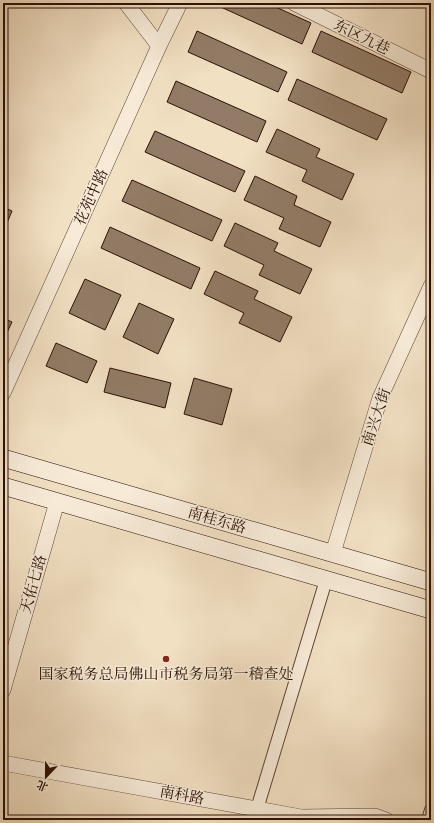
<svg xmlns="http://www.w3.org/2000/svg" width="434" height="823" viewBox="0 0 434 823" font-family="'IM FELL French Canon','Noto Serif SC',serif">
  <rect width="100%" height="100%" fill="#f2e0c3"/>
  <filter id="stains"><feTurbulence type="fractalNoise" baseFrequency=".005" numOctaves="4"/><feColorMatrix values="0 0 0 0 .2 0 0 0 0 .09 0 0 0 0 .02 0 0 0 .5 -.17"/></filter>
  <radialGradient id="worn" r=".72"><stop offset=".6" stop-color="#630" stop-opacity="0"/><stop offset="1" stop-color="#630" stop-opacity=".3"/></radialGradient>
  <path fill="#927c67" stroke="#2b0f04" d="M212,3h55l44,20 -9,21z
    M197,31l90,41 -9,20 -90,-40z
    M321,31l90,41 -9,21 -90,-41z
    M297,79l90,40 -10,21 -89,-40z
    M176,81l90,40 -9,21 -90,-40z
    M277,129l43,20 -4,8 38,17 -12,26 -40,-19 5,-11 -41,-18z
    M155,131l90,40 -10,21 -90,-40z
    M255,176l42,20 -3,9 37,17 -11,25 -41,-18 5,-11 -40,-18z
    M132,180l90,40 -10,21 -90,-40z
    M3,207l9,4 -8,19 -1,-1z
    M235,223l43,20 -4,8 38,18 -12,25 -41,-19 5,-10 -40,-19z
    M110,227l90,41 -9,21 -90,-41z
    M215,271l43,20 -4,8 38,18 -12,25 -41,-19 5,-10 -40,-19z
    M85,279l36,16 -16,35 -36,-17z
    M139,303l35,16 -16,35 -35,-17z
    M3,318l9,4 -9,19z
    M56,343l41,18 -10,22 -41,-17z
    M110,368l61,15 -6,25 -61,-16z
    M194,378l38,11 -10,36 -38,-11z"/>
  <g fill="none" stroke-linecap="round" stroke-linejoin="round">
    <defs>
      <path id="minor" d="M257,809l69,-229
        M428,820l3,-10"/>
      <path id="tertiary" d="M126,3l33,43
        M294,3l137,68
        M3,393l156,-347 21,-43
        M333,553l47,-155 51,-112
        M3,690l54,-188
        M3,763l298,54 74,-1 11,4"/>
      <path id="secondary" d="M3,458l428,124
        M3,486l428,124"/>
    </defs>
    <use href="#minor" stroke="#5d4334" stroke-width="14"/>
    <use href="#tertiary" stroke="#5d4334" stroke-width="16"/>
    <use href="#secondary" stroke="#2b0f04" stroke-width="18"/>
    <use href="#minor" stroke="#f7ebd8" stroke-width="12"/>
    <use href="#tertiary" stroke="#f7ebd8" stroke-width="15"/>
    <use href="#secondary" stroke="#f7ebd8" stroke-width="17"/>
  </g>
  <circle fill="#8f2418" stroke="#f7ebd8" stroke-width="1.5" cx="166" cy="659" r="4"/>
  <g text-anchor="middle" stroke-width="3" stroke-linejoin="round" paint-order="stroke">
    <g font-size="15" fill="#2b0f04" stroke="#f7ebd8">
      <text transform="translate(362 37) rotate(26)" y="5">东区九巷</text>
      <text transform="translate(91 197) rotate(-66)" y="5">花苑中路</text>
      <text transform="translate(376 417) rotate(-71)" y="5">南兴大街</text>
      <text transform="translate(217 520) rotate(16)" y="5">南桂东路</text>
      <text transform="translate(33 584) rotate(-74)" y="5">天佑七路</text>
      <text transform="translate(182 795) rotate(10)" y="5">南科路</text>
    </g>
    <g font-size="15" fill="#2b0f04" stroke="#f7ebd8">
      <text x="166" y="679">国家税务总局佛山市税务局第一稽查处</text>
    </g>
  </g>
  <rect width="434" height="823" fill="none" stroke="#f2e0c3" stroke-width="16"/>
  <rect x="4" y="4" width="426" height="815" fill="none" stroke="#2b0f04" stroke-width="2"/>
  <rect x="8" y="8" width="418" height="807" fill="none" stroke="#2b0f04"/>
  <g transform="translate(46 777) rotate(202)" stroke="#f7ebd8" stroke-width="3" paint-order="stroke">
  <path d="M0-3L7 15L0 10L-7 15Z" fill="#2b0f04"/>
  <text y="-6" font-size="11" font-weight="bold" text-anchor="middle" fill="#2b0f04">北</text>
  </g>
  <rect width="100%" height="100%" filter="url(#stains)"/>
  <rect width="100%" height="100%" fill="url(#worn)"/>
</svg>
